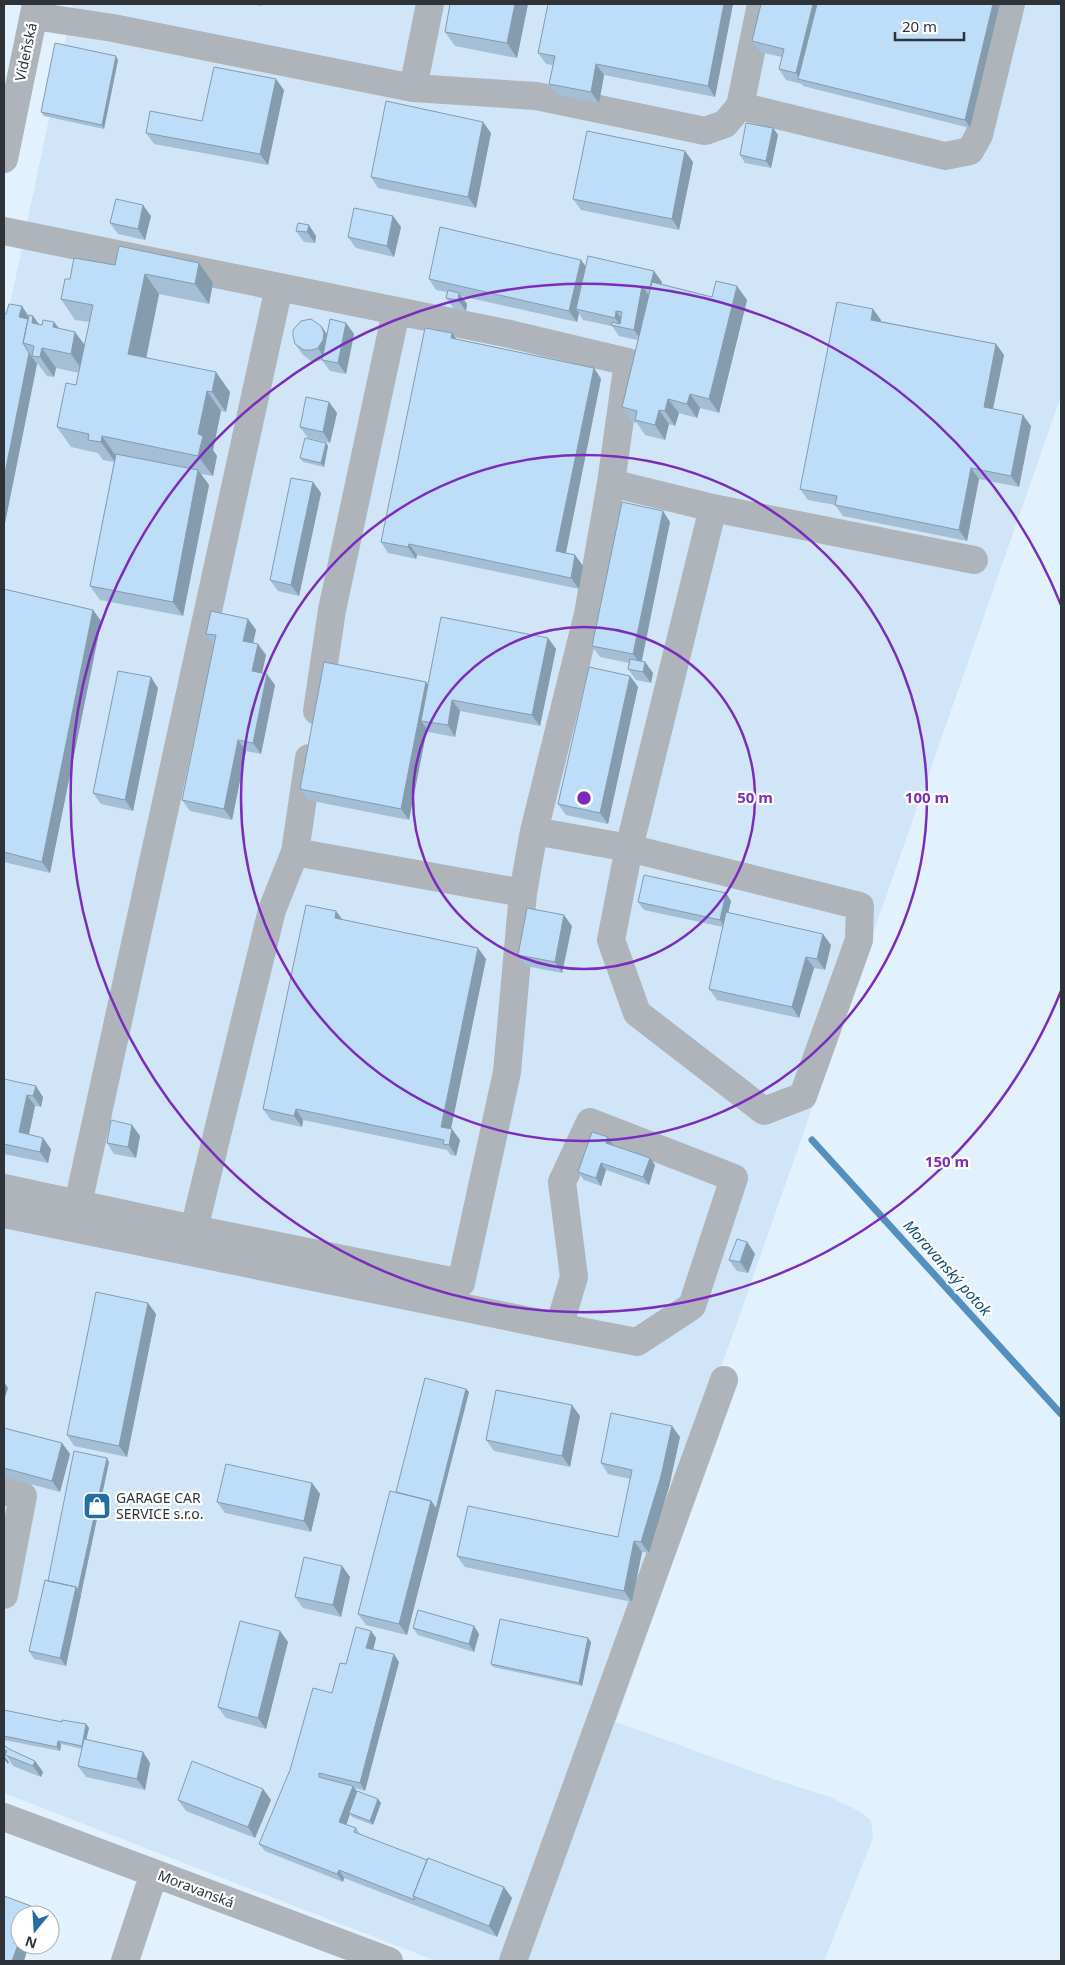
<svg xmlns="http://www.w3.org/2000/svg" width="1065" height="1965" viewBox="0 0 1065 1965" font-family="'Noto Sans',sans-serif">
  <rect width="100%" height="100%" fill="#e2f1fe"/>
  <path fill="#d0e5f7" d="M73,4h988v392l-329,941 -15,40 19,8 -120,337 157,57 57,18 31,15 10,9 2,17 -49,123h-388l-432,-168v-1460z"/>
  <g fill="none" stroke-linecap="round" stroke-linejoin="round">
    <path stroke="#558fbe" stroke-width="7" d="M812,1140l249,274"/>
    <path stroke="#aeb4ba" stroke-width="28" d="M34,16l79,12 300,60 123,8 169,35 20,-7 15,-18 21,-102
      M413,88l17,-84
      M740,106l205,50 25,-5 9,-16 32,-131
      M4,159l32,-155
      M4,231l506,103 118,28 -17,121 -23,131 -54,217 -11,62 -16,179 -46,211 -267,-54 -190,-41
      M611,483l102,25 261,52
      M317,711l15,-101 64,-298
      M534,831l95,17 231,58 -1,34 -56,156 -39,15 -127,-98 -26,-73 18,-92 84,-340
      M295,852l228,41
      M78,1204l201,-917
      M4,1214l555,113 78,15 55,-36 42,-128 -144,-56 -28,60 12,95 -15,50
      M194,1229l78,-319 23,-58 14,-94
      M4,1491l19,5 -19,99
      M4,1817l385,144
      M125,1961l29,-88
      M513,1961l211,-581"/>
  </g>
  <path fill="#a3bed5" d="M252,4h11l-1,2z
    M450,4h78l-11,54 -62,-12 -10,-14z
    M548,4h185l-18,93 -111,-22 -5,28 -42,-8 -8,-11 4,-19 -7,-1 -8,-11z
    M1000,4l-30,124 -167,-42 -1,-2 -16,-4 -7,-11 3,-12 -22,-5 -8,-11z
    M118,60l-14,69 -60,-13 -3,-4z
    M284,90l-16,75 -114,-21 -8,-11 56,-12z
    M773,128l5,7 -7,33 -26,-5 -5,-8z
    M491,133l-15,75 -98,-20 -7,-11z
    M693,162l-14,68 -98,-20 -8,-11z
    M151,216l-6,24 -27,-6 -8,-11z
    M393,216l8,11 -7,30 -38,-9 -8,-11z
    M309,225l7,11 -1,7 -11,-1 -8,-11z
    M581,260l4,6 77,16 -1,2 51,13 35,3 -28,113 -19,-5 -3,10 -18,-5 -4,13 -6,-2 -4,16 -20,-5 -8,-12 -5,-1 -10,-15 16,-67 -19,-4 -7,-10 -29,-6 -4,-7 -2,9 -116,-26 6,8 -1,7 -12,-2 -8,-11 1,-6 -11,-2 -7,-11z
    M199,263l14,20 -4,21 -50,-10 -13,63 84,35 -4,20 -5,-1 -8,39 4,6 -4,20 -12,-2 8,11 -26,131 -83,-16 -10,-14 24,-124 -11,-2 -5,-7 -27,-6 -14,-20 19,-42 3,-12 -23,-5 -2,9 -7,-1 -9,-12h-1l-33,164v-214h2l16,-8 7,10h4l6,8 3,1 12,-3 5,6 26,17 5,-23 -15,-2 -14,-21 9,-20 45,-14z
    M881,320v1l115,23 8,11 -11,54 38,17 -12,61 -40,-8 -12,62 -124,-25 -8,-11 -27,-5 -8,-11z
    M346,323l8,11 -8,40 -16,-3 -8,-11 -3,1h-8l-8,-6 -8,-11 26,-18 6,8z
    M456,339l138,29 7,11 -35,174 9,2 8,11 -4,23 -162,-34 -1,4 -28,-6 -7,-11z
    M329,402l8,11 -7,30 -22,-5 -8,-11z
    M326,443l2,3 -4,21 -21,-5 -3,-4z
    M313,482l8,11 -22,103 -21,-5 -8,-11z
    M670,522l-29,139 4,1 8,11 -2,10 -15,-3 -8,-11 1,-6 -29,-6 -8,-11z
    M4,589l89,21 8,11 -51,252 -46,-11z
    M248,619l8,11 -3,13 13,12 -4,18 13,12 -14,69 -15,-3 -14,69 -42,-9 -8,-11 32,-155 -8,-11z
    M548,638l8,11 -16,77 -80,-15 -5,26 -26,-5 -2,-3 -18,91 -102,-20 -7,-11 126,-107 2,3z
    M630,676l8,11 -30,137 -42,-9 -8,-11z
    M158,688l-25,123 -32,-7 -8,-11z
    M726,893l5,8 -3,12 103,32 -6,25 -11,-2 -15,50 -82,-18 -8,-11 14,-62 -79,-17 -6,-8z
    M342,920l144,39 -35,170 9,11 -4,16 -5,-1 -4,-5 -144,-30 -1,7 -31,-7 -8,-11z
    M572,926l-10,47 -36,-7 -8,-11z
    M4,1079l39,18 -2,10 -6,-1 -6,28 22,15 -3,14 -44,-9z
    M132,1125l8,11 -4,22 -22,-4 -7,-11z
    M613,1145l37,13 5,7 -6,20 -43,-15 -5,16 -17,-6 -6,-8z
    M747,1242l8,12 -7,19 -11,-2 -8,-11z
    M148,1303l8,11 -29,143 -53,-11 -7,-11z
    M466,1389l3,3 -62,243 -41,-10 -8,-11 38,-122z
    M580,1416l-10,51 -76,-16 -8,-11z
    M4,1428l58,15 8,11 -10,38 -56,-15z
    M680,1437l-11,50 -20,66 -7,-1 -10,50 -167,-35 -8,-11 161,-19 13,-58 -23,-5 -7,-11z
    M109,1462l-43,204 -32,-7 -5,-8 19,-70z
    M312,1483l8,11 -9,38 -86,-19 -8,-11z
    M342,1566l8,11 -9,40 -38,-9 -8,-11z
    M474,1626l5,8 -5,18 -56,-17 -5,-7z
    M280,1631l8,11 -22,87 -40,-11 -8,-11z
    M371,1631l5,7 -3,11 26,13 -34,129 -10,-3 2,4 21,7 3,4 -8,22 -21,-8 -2,-3 -4,10 10,4 4,6 152,64 -15,39 -153,-59 -1,4 -78,-31 -6,-7 87,-180z
    M591,1642l-9,44 -89,-19 -2,-3z
    M4,1710l58,12 24,2 3,4 -3,12 57,12 7,11 -5,27 -59,-13 -8,-11 4,-17 -21,-5 -1,7 -56,-11z
    M4,1745l5,4 26,12 8,11 -2,5 -28,-11 -9,-14z
    M263,1789l8,11 -16,38 -69,-27 -8,-11z"/>
  <path fill="#859bae" d="M515,4h13l-11,54 -10,-15z
    M724,4h9l-18,93 -7,-11z
    M813,4h11l-24,75 -4,-6z
    M993,4h7l-30,124 -5,-8z
    M116,56l2,4 -14,69 -2,-4z
    M596,64l8,11 -5,28 -8,-11z
    M276,79l8,11 -16,75 -8,-11z
    M483,122l8,11 -15,75 -8,-11z
    M773,128l5,7 -7,33 -5,-7z
    M685,151l8,11 -14,68 -7,-11z
    M143,205l8,11 -6,24 -7,-11z
    M393,216l8,11 -7,30 -7,-11z
    M309,225l7,11 -1,7 -8,-11z
    M581,260l8,11 -13,38 3,4 -2,9 -8,-11z
    M199,263l14,20 -4,21 -14,-20z
    M654,271l8,11 -4,17 -8,-12z
    M145,274l14,20 -16,80 -15,-20z
    M642,286l8,11 -8,44 -8,-11z
    M737,286l10,14 -28,113 -10,-14z
    M459,293l8,11 -1,7 -8,-11z
    M22,306l7,12 -2,10 -8,-11z
    M873,309l8,11 -2,11 -8,-11z
    M616,311l8,11 -2,5 -7,-9z
    M33,316l15,21 -16,-14z
    M54,322l15,20 -16,-15z
    M346,323l8,11 -8,40 -8,-11z
    M321,326l8,11 -4,22 -7,-11z
    M75,332l15,20 -5,22 -14,-20z
    M452,333l8,11 -9,-6z
    M996,344l8,11 -13,63 -7,-11z
    M42,348l14,20 -2,9 -14,-20z
    M29,353l8,11 -33,164v-50z
    M594,368l7,11 -37,183 -8,-11z
    M216,372l14,20 -4,20 -14,-20z
    M207,391l14,20 -8,39 4,6 -4,20 -15,-20v-22z
    M690,394l10,14 -3,10 -10,-14z
    M668,399l11,14 -4,13 -10,-15z
    M329,402l8,11 -7,30 -7,-11z
    M659,410l10,14 -4,16 -10,-15z
    M1023,415l8,11 -12,61 -8,-11z
    M102,436l14,20 -1,6 -14,-20z
    M326,443l2,3 -4,21 -3,-4z
    M971,468l8,11 -12,62 -8,-11z
    M198,470l11,15 -26,131 -10,-14z
    M313,482l8,11 -22,103 -8,-11z
    M663,511l7,11 -29,143 -8,-11z
    M409,544l8,11 -1,4 -8,-12z
    M575,555l8,11 -4,23 -8,-11z
    M93,610l8,11v2l-51,250 -8,-11z
    M248,619l8,11 -5,22 -8,-11z
    M548,638l8,11 -16,77 -8,-11z
    M258,644l8,11 -6,27 -8,-11z
    M645,662l8,11 -2,10 -8,-11z
    M267,674l8,11 -14,69 -8,-11z
    M630,676l8,11 -30,137 -8,-11z
    M151,677l7,11 -25,123 -8,-11z
    M426,682l8,11 -13,28 6,8 -18,91 -8,-11z
    M452,700l8,11 -5,26 -7,-12z
    M238,740l8,11 -14,69 -8,-11z
    M726,893l5,8 -6,26 -5,-7z
    M336,911l8,11 -9,-4z
    M564,915l8,11 -10,47 -7,-11z
    M823,934l8,11 -6,25 -8,-11z
    M478,948l8,11 -37,179 -8,-11z
    M806,957l8,11 -15,50 -7,-11z
    M36,1086l7,11 -2,10 -8,-11z
    M27,1095l8,11 -8,37 -8,-11z
    M296,1109l7,11 -1,7 -8,-11z
    M132,1125l8,11 -4,22 -8,-11z
    M452,1129l8,11 -4,16 -7,-11z
    M608,1137l5,8 -2,5 -5,-7z
    M43,1138l8,11 -3,14 -8,-11z
    M650,1158l5,7 -6,20 -6,-8z
    M601,1163l5,7 -5,16 -5,-8z
    M747,1242l8,12 -7,19 -8,-11z
    M148,1303l8,11 -29,143 -8,-11z
    M4,1382l4,6 -4,13z
    M466,1389l3,3 -62,243 -8,-11 32,-123z
    M572,1405l8,11 -10,51 -8,-11z
    M672,1426l8,11 -11,50 -20,66 -8,-11z
    M62,1443l8,11 -10,38 -8,-11z
    M107,1458l2,4 -28,132 -3,-4z
    M312,1483l8,11 -9,38 -7,-11z
    M634,1541l8,11 -10,50 -8,-11z
    M342,1566l8,11 -9,40 -8,-12z
    M76,1587l5,8 -15,71 -6,-8z
    M474,1626l5,8 -5,18 -5,-8z
    M280,1631l8,11 -22,87 -8,-11z
    M371,1631l5,7 -4,17 -6,-7z
    M588,1638l3,4 -9,44 -3,-3z
    M394,1654l5,8 -34,129 -5,-8z
    M86,1724l3,4 -5,21 -2,-3z
    M58,1741l3,3 -1,7 -3,-4z
    M143,1752l7,11 -5,27 -8,-11z
    M4,1755l5,7 -1,2 -4,-5z
    M35,1761l8,11 -2,5 -8,-11z
    M353,1786l5,7 -9,20 1,1 -5,15 -6,-7z
    M263,1789l8,11 -16,38 -7,-11z
    M378,1799l3,4 -8,22 -3,-4z
    M339,1870l5,8 -1,4 -6,-8z
    M504,1887l8,11 -15,39 -8,-11z
    M31,1906l7,9h-10z
    M20,1939v6h9l-5,16h-12z"/>
  <path fill="#beddf8" stroke="#859bae" d="M450,4h65l-8,39 -62,-11z
    M548,4h176l-16,82 -112,-22 -5,28 -42,-8 6,-28 -17,-3z
    M761,4h52l-17,69 -17,-4 5,-20 -32,-8z
    M817,4h176l-28,116 -167,-41z
    M55,43l61,13 -14,69 -61,-13z
    M214,67l62,12 -16,75 -114,-21 4,-22 52,10z
    M386,101l97,21 -15,75 -97,-20z
    M746,123l27,5 -7,33 -26,-6z
    M587,131l98,20 -13,68 -99,-20z
    M116,199l27,6 -5,24 -28,-6z
    M354,208l39,8 -6,30 -39,-9z
    M298,223l11,2 -2,7 -11,-1z
    M440,227l141,33 -12,51 -140,-32z
    M119,246l80,17 -4,21 -50,-10 -17,80 88,18 -4,20 -5,-1 -9,43 5,2 -5,20 -96,-20 -1,6 -13,-2 1,-6 -32,-7 9,-44 10,2 17,-80 -32,-6 4,-20h5l4,-21 41,7z
    M588,256l66,15 -4,16 -8,-1 -8,44 -23,-5 1,-3 8,2 2,-12 -6,-1 -1,7 -39,-9z
    M716,281l21,5 -28,113 -19,-5 -3,10 -19,-5 -3,12 -6,-1 -4,15 -20,-5 2,-9 -15,-4 30,-125 60,15z
    M448,290l11,3 -1,7 -12,-2z
    M837,302l36,7 -2,11 125,24 -12,63 39,8 -12,61 -40,-8 -12,62 -124,-25 2,-9 -37,-7z
    M9,304l13,2 -3,11 9,2 -5,24 6,10 -25,125v-164h2z
    M29,315l4,1 -1,7 10,2 1,-5 11,2 -1,5 22,5 -4,22 -29,-6 -2,9 -8,-1 2,-10 -11,-3z
    M311,319l10,7 3,7 -1,7 -5,8 -6,2h-8l-9,-6 -2,-8v-6l8,-9z
    M330,319l16,4 -8,40 -16,-3z
    M425,328l27,5 -1,5 143,30 -38,183 19,4 -4,23 -162,-34 -1,3 -27,-5z
    M306,397l23,5 -6,30 -23,-5z
    M305,438l21,5 -5,20 -21,-5z
    M116,454l82,16 -25,132 -83,-16z
    M291,478l22,4 -22,103 -21,-5z
    M622,502l41,9 -30,143 -41,-8z
    M4,589l89,21 -51,252 -38,-10z
    M211,611l37,8 -5,22 15,3 -6,27 15,3 -14,69 -15,-3 -14,69 -42,-9 34,-165 -10,-1z
    M441,617l107,21 -16,77 -80,-15 -4,25 -27,-4z
    M630,659l15,3 -2,10 -15,-3z
    M324,662l102,20 -25,127 -101,-20z
    M589,667l41,9 -30,137 -42,-9z
    M118,671l33,6 -26,123 -32,-7z
    M644,875l82,18 -6,27 -82,-18z
    M306,905l30,6 -1,7 143,30 -37,179 11,2 -3,16 -6,-1 1,-4 -5,-1 -143,-30 -2,7 -31,-7z
    M527,908l37,7 -9,47 -37,-7z
    M726,912l97,22 -6,25 -11,-2 -14,50 -83,-18z
    M4,1079l32,7 -3,10 -6,-1 -8,37 24,6 -3,14 -36,-8z
    M111,1120l21,5 -4,22 -21,-4z
    M592,1132l16,5 -2,6 44,15 -7,19 -42,-14 -5,15 -18,-6z
    M737,1239l10,3 -7,20 -11,-2z
    M96,1292l52,11 -29,143 -52,-11z
    M425,1378l41,11 -30,120 -5,-8 -35,-9z
    M496,1390l76,15 -10,51 -76,-16z
    M611,1413l61,13 -11,50 -20,66 -7,-1 -10,50 -167,-35 11,-50 150,31 14,-67 -31,-7z
    M4,1428l58,15 -10,38 -48,-13z
    M74,1451l33,7 -29,132 -2,-3 -28,-6z
    M226,1464l86,19 -8,38 -87,-19z
    M390,1491l41,10 -32,123 -41,-10z
    M304,1557l38,9 -9,39 -38,-8z
    M45,1580l31,7 -16,71 -31,-7z
    M418,1610l56,16 -5,18 -56,-16z
    M500,1619l88,19 -9,45 -88,-19z
    M240,1621l40,10 -22,87 -40,-11z
    M356,1627l15,4 -5,17 28,6 -34,129 -41,-10v4l34,9 -14,36 17,6 -2,4 73,28 -14,36 2,4 -76,-30 -2,4 -78,-30 31,-74 23,-82 19,5 8,-30 6,1z
    M4,1710l58,12v-2l24,4 -4,22 -24,-5 -1,6 -53,-11z
    M84,1739l59,13 -6,27 -59,-13z
    M4,1745l5,4 26,12 -2,5 -28,-11 2,-4 -3,-1z
    M192,1761l71,28 -15,38 -70,-27z
    M357,1791l21,8 -8,22 -21,-8z
    M428,1858l76,29 -15,39 -76,-30z
    M4,1896l27,10 -3,9h-8v24l-8,22h-8z"/>
  <g fill="none" stroke="#7b2cbf" stroke-width="2.5">
    <circle cx="584" cy="798" r="171"/>
    <circle cx="584" cy="798" r="343"/>
    <path d="M1061 991A514 514 0 1 1 1061 605"/>
  </g>
  <defs>
    <symbol id="shop-square" viewBox="-11 -11 22 22"><rect x="-9" y="-9" width="18" height="18" rx="4" fill="#246da0" stroke="#fff"/><path d="M-5-2.5h2.3a2.7 3.5 0 0 1 5.4 0H5L5.5 6h-11ZM-1.5-2.5h3a1.5 2.3 0 0 0-3 0Z" fill="#fff"/></symbol>
  </defs>
  <g fill-rule="evenodd">
    <use href="#shop-square" x="81" y="1490" width="32" height="32"/>
  </g>
  <g text-anchor="middle" stroke-width="4.5" stroke-linejoin="round" paint-order="stroke">
    <g font-size="14" fill="#2d3338" stroke="#fff">
      <text transform="translate(26 52) rotate(-78)" y="5">Vídeňská</text>
      <text transform="translate(196 1889) rotate(21)" y="5">Moravanská</text>
    </g>
    <g font-size="14" fill="#2d3338" stroke="#fff" text-anchor="start">
      <text x="116" y="1503">GARAGE CAR<tspan x="116" dy="16">SERVICE s.r.o.</tspan></text>
    </g>
    <g font-size="15" font-style="italic" fill="#0d4b75" stroke="#fff">
      <text transform="translate(947 1268) rotate(48)" y="5">Moravanský potok</text>
    </g>
  </g>
  <circle cx="584" cy="798" r="8" fill="#7b2cbf" stroke="#fff" stroke-width="2.5"/>
  <g font-size="15" text-anchor="middle" font-weight="bold" fill="#7b2cbf" stroke="#fff" stroke-width="4.5" stroke-linejoin="round" paint-order="stroke">
    <text x="755" y="803">50 m</text>
    <text x="927" y="803">100 m</text>
    <text x="947" y="1167">150 m</text>
  </g>
  <rect width="1065" height="1965" fill="none" stroke="#2d3338" stroke-width="10"/>
  <g transform="translate(35 1930) rotate(198)"><circle r="24" fill="#ffffff" stroke="#abadaf"/>
  <path d="M0-4L9 19L0 12L-9 19Z" fill="#246da0"/>
  <text y="-8" font-size="14" font-weight="bold" text-anchor="middle" fill="#2d3338">N</text>
  </g>
  <path d="M895 32v8h69v-8" fill="none" stroke="#2d3338" stroke-width="2.5"/>
  <text x="902" y="32" font-size="15" fill="#2d3338" stroke="#ffffff" stroke-width="4" paint-order="stroke">20 m</text>
</svg>
